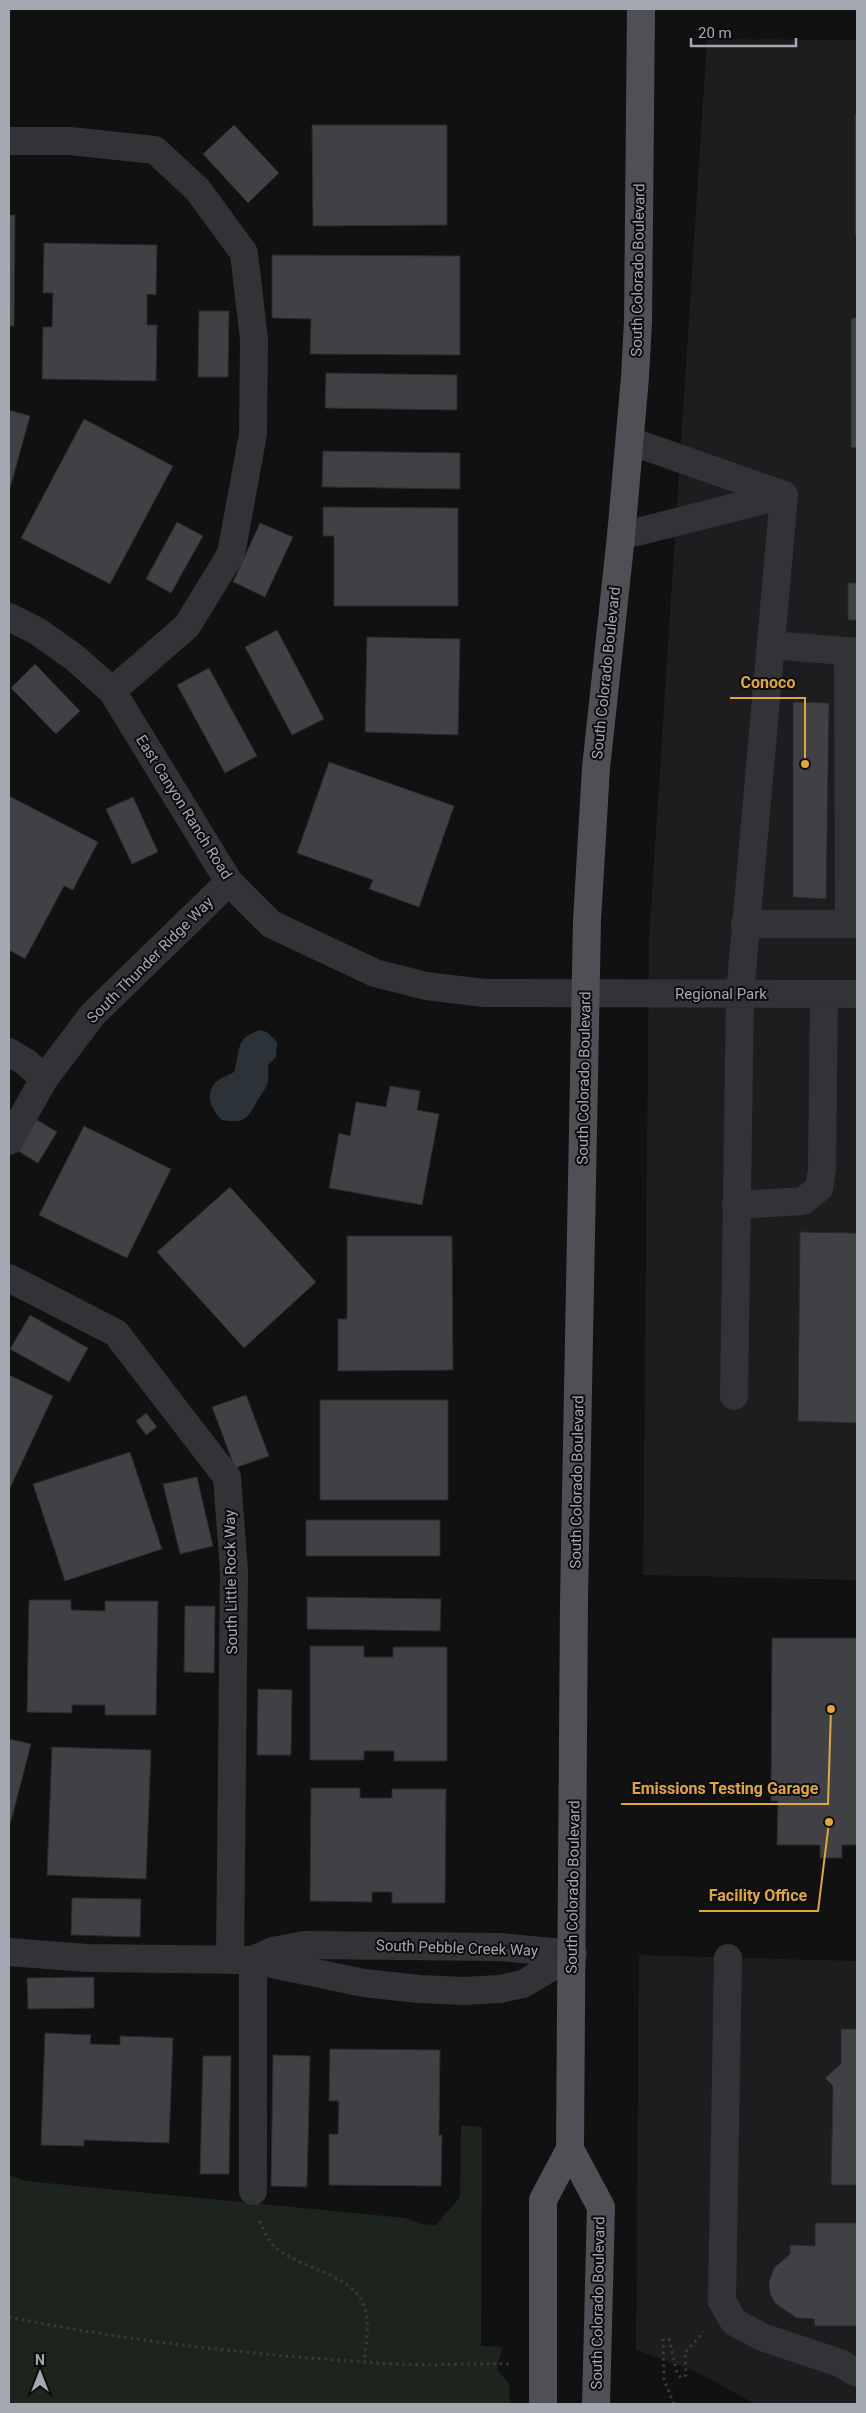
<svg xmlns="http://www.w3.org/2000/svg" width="866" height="2413" viewBox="0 0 866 2413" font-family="Roboto,sans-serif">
  <rect width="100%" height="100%" fill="#111112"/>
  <path fill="#1d1d1f" d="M707,39l150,1v1540l-214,-5 6,-635z
    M639,1955l218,6v443h-102l-60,-33 -59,-21z"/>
  <path fill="#1d241e" d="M461,2125l21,2 -1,219 21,1 -5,23 12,13 1,21h-501v-229l17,6 379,37 16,6 15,1 24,-28z"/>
  <path fill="#2b3339" d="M259,1030l8,2 10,10 -1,15 -8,8c1,19 1,18 -9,33 -12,19 -11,26 -37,22 -12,-11 -19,-30 -2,-41 5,-3 9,-4 14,-7 7,-22 0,-33 25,-42z"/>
  <path fill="#404145" stroke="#2b2b2e" d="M855,114h2v126l-2,-7z
    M234,125l45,48 -31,30 -45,-49z
    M312,125h135v100l-134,1z
    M9,215h6l-1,111h-5z
    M44,243l113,2 -1,50 -9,-1v31h10l-1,56 -114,-2 1,-52h9l1,-34h-10z
    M272,255l188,1v99l-150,-1 1,-35 -39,-1z
    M199,311h30l-1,66h-30z
    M857,317v131l-6,-1v-128z
    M326,373l131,2v35l-132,-2z
    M9,410l21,6 -21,76z
    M84,419l89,47 -63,118 -89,-46z
    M323,451l137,2v36l-138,-2z
    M323,507l135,1v98h-124v-70h-11z
    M177,522l26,14 -32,57 -25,-14z
    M260,523l33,14 -28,60 -32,-15z
    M848,583h9v37h-9z
    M277,630l47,89 -32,16 -47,-88z
    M367,637l93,2 -2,96 -93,-3z
    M35,664l45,47 -24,23 -45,-46z
    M209,668l48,88 -32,17 -48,-88z
    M793,702l36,1 -3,196 -33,-2z
    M329,762l125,44 -35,101 -50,-18 4,-9 -76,-27z
    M9,796l89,46 -25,48 -9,-4 -39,73 -16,-9z
    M133,797l25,55 -26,12 -26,-55z
    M390,1086l30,5 -3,19 22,4 -17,91 -93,-17 10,-55 11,3 6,-34 30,5z
    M32,1117l25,15 -19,31 -25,-15z
    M84,1126l87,43 -44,89 -88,-43z
    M230,1187l86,95 -72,66 -87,-96z
    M800,1232l57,1v190l-59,-2z
    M347,1236h105l1,134 -115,1v-52h9z
    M30,1315l58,33 -19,34 -59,-33z
    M9,1375l44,21 -44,94z
    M246,1395l23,61 -34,12 -23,-61z
    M320,1400h128v100h-128z
    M146,1413l11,14 -11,8 -10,-14z
    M130,1452l32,97 -97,32 -32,-97z
    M197,1477l16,69 -33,8 -17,-70z
    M306,1520h134v36h-134z
    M307,1597l134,2 -1,32 -133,-2z
    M29,1600h42v10l34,1v-10h53l-2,114h-51v-10h-33v8l-45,-1z
    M185,1606h30l-1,67 -30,-1z
    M772,1638h85v207h-15v13h-22v-13h-43l1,-44h-7z
    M310,1646h54v11h29v-10h54v114h-53v-10h-30v9h-54z
    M258,1689l34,1 -1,65h-34z
    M9,1739l22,5 -22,85z
    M52,1747l99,3 -5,129 -99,-4z
    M311,1788h49v10h32v-9h54l-1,114h-53v-11h-20v10l-62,-1z
    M72,1898l69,1 -1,38 -69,-2z
    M94,1977v31l-66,1 -1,-31z
    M841,2029h16v156h-26l2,-99 -8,-8 16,-14z
    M45,2033l46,2 -1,9 30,1v-9l53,2 -4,105 -85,-3v6l-43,-1z
    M330,2049l110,1 -1,85h3l-1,51 -112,-1v-51h9l1,-33h-10z
    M273,2055l37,1 -3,131 -36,-1z
    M203,2056h28l-2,118h-29z
    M815,2223h42v103h-42l-1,-7 -17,-1 -21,-14 -6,-10 -1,-12 5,-14 16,-14v-9l25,1z"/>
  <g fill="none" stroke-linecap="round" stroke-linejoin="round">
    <path stroke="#383a3d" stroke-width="3" stroke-dasharray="2.5 4" stroke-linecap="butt" d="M260,2221c3,9 7,17 13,24 23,23 77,28 90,58 8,18 3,39 1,58
      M9,2317c127,26 256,39 386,47 39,2 78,-1 117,0
      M674,2404l-10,-24 -1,-40 6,-1 8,34 4,5 5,-3 -1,-23 19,-20"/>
    <path stroke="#323337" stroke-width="28" d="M9,141h61l85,9 43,40 46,63 10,87 -1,94 -22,120 -44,72 -75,65
      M630,441l154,54
      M621,536l163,-41
      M9,617l28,14 38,27 37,33 117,191 42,42 104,49 51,13 58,7 373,1
      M771,645l86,7
      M848,651l1,273
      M745,924h112
      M9,1052l18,11 17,16
      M9,1141l35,-62 49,-65 136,-132
      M736,1205l67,-4 16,-13 3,-19 2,-175
      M9,1278l107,55 111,144 7,94 -4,389
      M734,1396l6,-402 44,-499
      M9,1952l78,6 166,2 111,23 55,6 44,2 37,-2 23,-5 50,-30
      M728,1958l-6,343 12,21 28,15 78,26 17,10
      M253,1960l20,-9 31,-6 196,2 73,7
      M253,1960v231"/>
    <path stroke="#4e5055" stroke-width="28" d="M570,2149l31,58 -5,197
      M543,2404v-204l27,-51 4,-549 13,-679 9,-153 25,-232 14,-159 3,-55 3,-313"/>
  </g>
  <g text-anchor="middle" stroke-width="4" stroke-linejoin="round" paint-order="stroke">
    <g font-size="15" fill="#a3a8b1" stroke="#0c0c0d">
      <text transform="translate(638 270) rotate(-89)" y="5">South Colorado Boulevard</text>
      <text transform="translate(606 673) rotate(-84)" y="5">South Colorado Boulevard</text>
      <text transform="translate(184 807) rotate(58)" y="5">East Canyon Ranch Road</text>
      <text transform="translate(150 960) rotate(-45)" y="5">South Thunder Ridge Way</text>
      <text x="721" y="999">Regional Park</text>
      <text transform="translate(584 1078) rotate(-89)" y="5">South Colorado Boulevard</text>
      <text transform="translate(577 1482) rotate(-89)" y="5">South Colorado Boulevard</text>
      <text transform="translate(231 1582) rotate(-91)" y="5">South Little Rock Way</text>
      <text transform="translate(573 1887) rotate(-89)" y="5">South Colorado Boulevard</text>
      <text transform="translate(457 1948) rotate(2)" y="5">South Pebble Creek Way</text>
      <text transform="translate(598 2303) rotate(-89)" y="5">South Colorado Boulevard</text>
    </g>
  </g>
  <path fill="none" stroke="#e0a73b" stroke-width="2" d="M805 764L805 698H730M831 1709L828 1804H621M829 1822L818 1911H699"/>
  <g fill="#e0a73b" stroke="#0c0c0d" stroke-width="2">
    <circle cx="805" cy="764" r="5"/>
    <circle cx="831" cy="1709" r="5"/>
    <circle cx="829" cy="1822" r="5"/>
  </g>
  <g font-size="16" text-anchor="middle" font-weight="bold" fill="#e0a73b" stroke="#0c0c0d" stroke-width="4" stroke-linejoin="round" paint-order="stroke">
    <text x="768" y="688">Conoco</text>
    <text x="725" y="1794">Emissions Testing Garage</text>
    <text x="758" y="1901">Facility Office</text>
  </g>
  <rect width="866" height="2413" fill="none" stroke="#a3a8b1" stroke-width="20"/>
  <g transform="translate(40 2373)" stroke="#0c0c0d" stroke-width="4" paint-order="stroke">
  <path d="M0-4L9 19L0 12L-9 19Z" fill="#a3a8b1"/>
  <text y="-8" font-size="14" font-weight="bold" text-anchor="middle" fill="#a3a8b1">N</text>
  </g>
  <path d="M691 38v8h105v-8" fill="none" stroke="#a3a8b1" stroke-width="2.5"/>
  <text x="698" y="38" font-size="15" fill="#a3a8b1" stroke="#0c0c0d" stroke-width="4" paint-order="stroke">20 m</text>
</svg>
